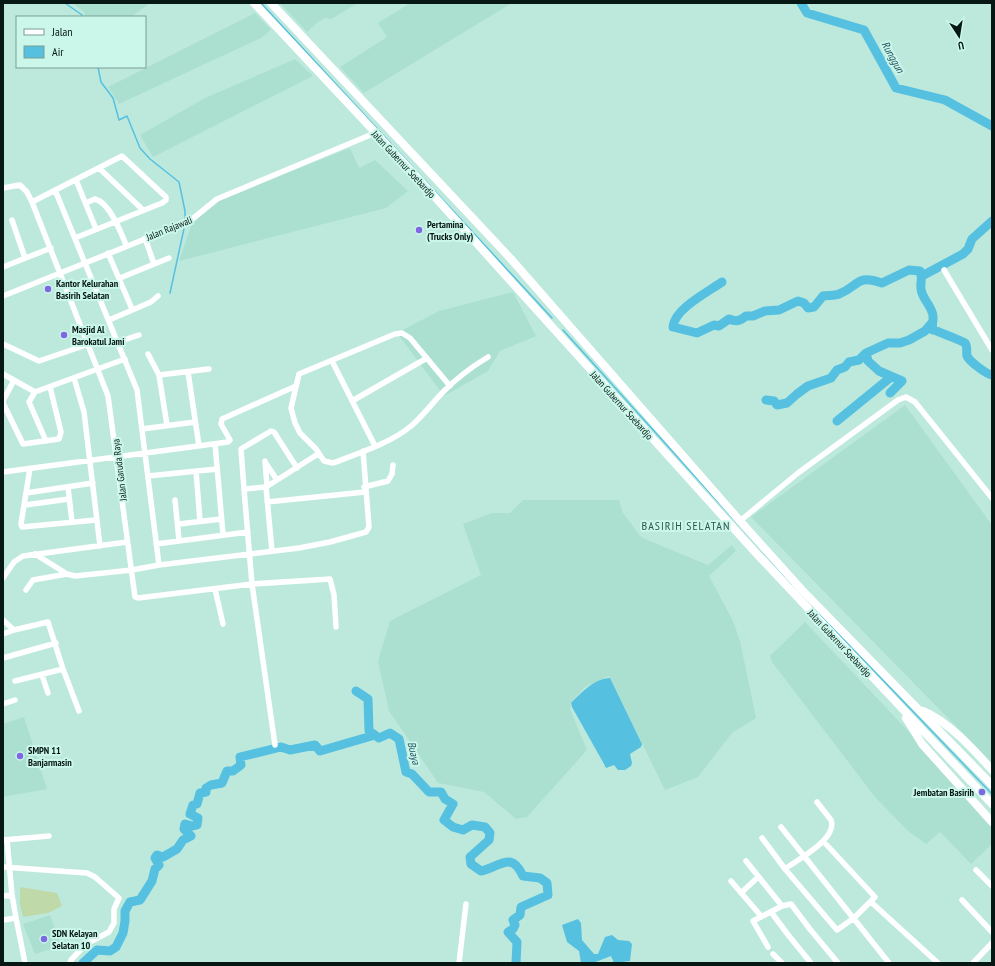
<svg xmlns="http://www.w3.org/2000/svg" width="995" height="966" viewBox="0 0 995 966" font-family="'PT Sans Narrow',sans-serif">
  <rect width="100%" height="100%" fill="#bde9dd"/>
  <path fill="#abe0d1" d="M72,3h78l-19,14h-46l-1,-5z
    M280,3h78l-27,16 -6,-1 -7,4 -11,10z
    M410,3h102l-148,90 -24,-26 47,-30 -9,-14z
    M255,13l16,17 -10,8 -142,66 -11,-17z
    M295,59l18,17 -160,81 -13,-22 65,-37z
    M350,148l9,20 16,-8 33,31 -22,17 -207,53 13,-38 24,-22z
    M513,292l23,44 -36,15 -12,20 -44,25 -47,-63 42,-22z
    M905,405l87,120v238l-241,-246z
    M523,500h96l4,13 18,24 16,7 51,21 24,-20 4,6 -27,25 24,45 7,20 16,77 -24,15 -34,44 -33,13 -56,-114 -24,11 -14,15 -1,7 17,41 -60,67 -11,2 -32,-27 -46,-9 -49,-72 -11,-50 12,-40 91,-46 -18,-51 29,-11h18z
    M805,622l145,153 42,48v21l-21,20 -31,-32 -14,12 -18,-13 -33,-34 -103,-135 -2,-6z
    M24,717l23,72 -44,8v-73z
    M50,915l11,31 -26,8 -12,-30z"/>
  <path fill="#c0d9a9" d="M20,887l37,6 5,13 -14,7 -25,4 -3,-13z"/>
  <path fill="#56c0e0" d="M610,678l32,66 -1,3 -11,7 2,9 -1,3 -6,4h-7l-4,-5 -8,3 -2,-4 -32,-57 -1,-4c10,-10 24,-25 39,-25z
    M578,919l3,4 1,17 12,14h4l7,-17 7,-2 6,5 11,1 3,3 -2,17 -16,2 -3,-7 -18,7h-12l-2,-12 -12,-9 -5,-17z"/>
  <g fill="none" stroke-linecap="round" stroke-linejoin="round">
    <path stroke="#56c0e0" stroke-width="1.5" d="M65,3l17,12v2
      M261,3l291,315
      M98,67l3,15 12,16 6,22 8,-4 13,32 10,11 29,23 6,29v10
      M170,293l15,-69
      M563,330l229,254
      M812,606l180,188"/>
    <path stroke="#56c0e0" stroke-width="9" d="M801,3l6,10 57,17 32,58 49,12 47,26
      M922,276l41,-22 5,-5 4,-10 20,-18
      M722,282c-14,10 -48,27 -49,45l24,6 17,-8 5,1 10,-7c7,3 11,2 17,-3h7l12,-5 14,-1 19,-9 6,2 4,5 6,-1 9,-11c5,-1 12,0 16,-2 21,-8 16,-20 43,-11l27,-13 11,1c3,7 0,11 1,18 1,9 8,14 11,23 3,6 -1,11 1,18 2,0 31,12 32,13 3,4 1,8 2,13 2,5 19,18 25,19
      M866,353l2,8 11,10 23,10 -12,12
      M766,400l8,1 3,4 10,-2 10,-9 11,-8 23,-8 6,-8 8,-3 4,-5 10,-2 7,-7 22,-10h12l9,-3 16,-9 6,-7
      M837,421l54,-44
      M356,691l12,8 1,32 10,7 11,-5 9,6 7,33 6,2 17,18h12l4,7 8,5 -9,16 9,7 10,3 9,-5 13,2 5,6 -1,7 -19,17 1,7 10,7c19,-4 30,-21 42,5l17,2 7,5 1,12 -27,12 -1,8 -7,5 2,5 -2,4 -5,3 9,10 -1,21
      M83,963l14,-13 13,1 6,-4 7,-14 2,-12v-10l5,-9 10,-2 12,-19 3,-12 4,-4 -4,-7 2,-3 6,2 14,-8 6,-9 8,-4 -7,-7 1,-5 8,2 4,-1 1,-7 -8,-4 3,-9 4,-1 3,-11 6,-1v-4l5,-3 11,-2 5,-12h6l8,-6 -1,-8 41,-10 9,3 25,-5 5,6 55,-16"/>
    <path stroke="#fff" stroke-width="5.5" d="M99,168l44,42
      M76,180l20,49
      M3,188l17,-3 7,7 5,10 76,194 27,201 3,1 114,-14 78,-5 4,16 2,32
      M55,190l82,200 22,175
      M32,202l90,-46 44,41v3l-4,3 -87,35
      M86,203l9,-4c15,4 26,33 31,46
      M12,220l13,38
      M145,238l9,26
      M108,253l24,56
      M3,267l48,-19
      M944,270l48,80
      M120,278l49,-20
      M3,296l187,-75 27,-22 158,-66
      M109,320l42,-18 7,-6
      M118,342l21,-7
      M3,344l36,17 50,-17
      M148,354l11,21 8,50
      M332,361l43,85
      M188,372l11,74
      M3,374l32,18
      M159,375l50,-6
      M74,378l10,34 16,134
      M450,386l-40,-48 -8,-5 -7,1 -96,40 -8,34 4,15 5,10 16,16 8,12 9,2c24,-9 58,-20 78,-37 12,-10 22,-24 33,-35 13,-13 29,-25 44,-34
      M3,401l11,-21
      M352,401l75,-43
      M3,403l20,41 36,-5 2,-7 -11,-45
      M142,429l53,-7
      M46,441l-17,-39 6,-10 90,-33
      M215,444l8,90
      M265,461l2,25
      M265,462l12,18
      M30,468l-9,56 1,3 74,-7
      M196,471l4,50
      M3,472l225,-30 2,-2 -9,-16 1,-5 74,-33
      M148,476l69,-7
      M68,487l4,35
      M266,487l6,64
      M364,487l24,-6 4,-7 1,-9
      M244,489l-3,-40 30,-18 3,1 23,36
      M26,493l67,-10
      M175,500l4,40
      M267,502l98,-10
      M25,505l44,-6
      M740,521l58,-48 100,-73 8,-3 9,5 77,96
      M179,524l42,-5
      M156,544l92,-12
      M35,554l32,20 8,2 57,-6 27,-5 140,-17 31,-6 36,-10 3,-5 -6,-76
      M3,578l11,-16 9,-6 104,-14
      M215,589l8,35
      M26,590l7,-10 34,-6
      M3,620l11,10 34,-8 15,47 16,42
      M3,634l11,-4
      M3,658l53,-15
      M42,675l6,18
      M15,681l48,-12
      M3,704l12,-4
      M275,745l-23,-161 -8,-95 22,-2 52,-33
      M781,827l108,136
      M762,838l23,31 52,61 17,-12 21,-21 -51,-55
      M3,840l46,-4
      M746,861l36,45
      M3,867l84,6 8,4 24,21 -5,11v14l-5,9 -23,12 -15,16 -1,3
      M785,869c13,-10 53,-30 46,-49l-14,-18
      M976,870l16,16
      M731,881l30,35
      M741,893l17,-16
      M12,895l4,23
      M3,896l9,-1 -5,-55
      M962,900l30,32
      M871,902l67,61
      M771,912l18,24 22,27
      M3,920l13,-2 9,45
      M768,947l-15,-26 29,-15 9,-2 18,24 29,35
      M773,954l9,9
      M459,963l7,-59
      M973,963l19,-20"/>
    <path stroke="#fff" stroke-width="8" d="M254,3l162,173 339,376 237,252
      M271,3l240,256 229,262 62,69 190,195
      M923,711c25,10 51,39 69,59
      M906,718l16,26 70,78"/>
  </g>
  <g fill="#7f67e3" stroke="#caf7ea" stroke-width="1.5">
    <circle cx="419" cy="230" r="4"/>
    <circle cx="48" cy="289" r="4"/>
    <circle cx="64" cy="335" r="4"/>
    <circle cx="20" cy="756" r="4"/>
    <circle cx="982" cy="792" r="4"/>
    <circle cx="44" cy="939" r="4"/>
  </g>
  <g text-anchor="middle" stroke-width="4" stroke-linejoin="round" paint-order="stroke">
    <g font-size="10" fill="#071713" stroke="#caf7ea">
      <text transform="translate(404 164) rotate(47)" y="4">Jalan Gubernur Soebardjo</text>
      <text transform="translate(169 228) rotate(-22)" y="4">Jalan Rajawali</text>
      <text transform="translate(622 405) rotate(48)" y="4">Jalan Gubernur Soebardjo</text>
      <text transform="translate(119 470) rotate(-97)" y="4">Jalan Garuda Raya</text>
      <text transform="translate(840 643) rotate(47)" y="4">Jalan Gubernur Soebardjo</text>
    </g>
    <g font-size="10" font-weight="bold" fill="#071713" stroke="#caf7ea" text-anchor="start">
      <text x="427" y="228">Pertamina<tspan x="427" dy="12">(Trucks Only)</tspan></text>
      <text x="56" y="287">Kantor Kelurahan<tspan x="56" dy="12">Basirih Selatan</tspan></text>
      <text x="72" y="333">Masjid Al<tspan x="72" dy="12">Barokatul Jami</tspan></text>
      <text x="28" y="754">SMPN 11<tspan x="28" dy="12">Banjarmasin</tspan></text>
      <text x="974" y="796" text-anchor="end">Jembatan Basirih</text>
      <text x="52" y="937">SDN Kelayan<tspan x="52" dy="12">Selatan 10</tspan></text>
    </g>
    <g font-size="11" font-style="italic" fill="#265361" stroke="#caf7ea">
      <text transform="translate(893 57) rotate(61)" y="4">Runggun</text>
      <text transform="translate(414 753) rotate(77)" y="4">Buaya</text>
    </g>
    <g font-size="12" letter-spacing="1" fill="#2e564c" stroke="#caf7ea">
      <text x="686" y="530">BASIRIH SELATAN</text>
    </g>
  </g>
  <rect width="995" height="966" fill="none" stroke="#071713" stroke-width="8"/>
  <rect x="16" y="16" width="130" height="52" fill="#caf7ea" stroke="#7c9d94"/>
  <rect x="24" y="29" width="20" height="6" fill="#ffffff" stroke="#7c9d94"/>
  <text x="52" y="36" font-size="12" fill="#071713">Jalan</text>
  <rect x="24" y="46" width="20" height="12" fill="#56c0e0" stroke="#7c9d94"/>
  <text x="52" y="56" font-size="12" fill="#071713">Air</text>
  <g transform="translate(959 36) rotate(168)" stroke="#caf7ea" stroke-width="3" paint-order="stroke">
  <path d="M0-3L7 15L0 10L-7 15Z" fill="#071713"/>
  <text y="-6" font-size="11" font-weight="bold" text-anchor="middle" fill="#071713">U</text>
  </g>
</svg>
